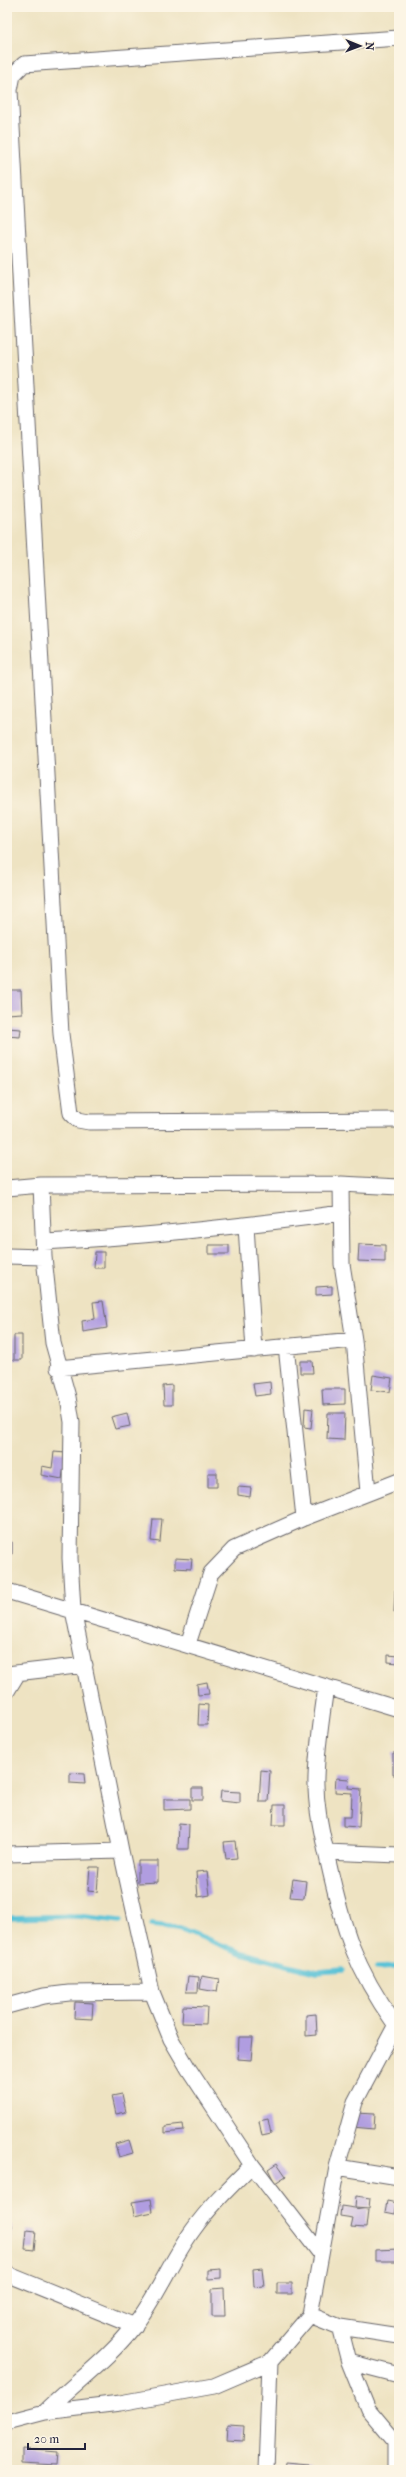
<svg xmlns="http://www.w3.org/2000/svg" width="406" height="2477" viewBox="0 0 406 2477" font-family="'IM FELL French Canon',serif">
  <rect width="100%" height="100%" fill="#fcf5e5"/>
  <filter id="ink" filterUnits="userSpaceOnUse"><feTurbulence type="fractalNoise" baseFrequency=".025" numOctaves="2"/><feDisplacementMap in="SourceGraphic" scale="8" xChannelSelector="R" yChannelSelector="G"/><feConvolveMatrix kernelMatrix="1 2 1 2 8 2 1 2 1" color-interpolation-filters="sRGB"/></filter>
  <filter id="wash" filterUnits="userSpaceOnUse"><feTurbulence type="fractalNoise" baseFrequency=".012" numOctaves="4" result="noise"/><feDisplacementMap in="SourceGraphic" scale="16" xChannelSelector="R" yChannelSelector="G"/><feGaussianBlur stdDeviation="0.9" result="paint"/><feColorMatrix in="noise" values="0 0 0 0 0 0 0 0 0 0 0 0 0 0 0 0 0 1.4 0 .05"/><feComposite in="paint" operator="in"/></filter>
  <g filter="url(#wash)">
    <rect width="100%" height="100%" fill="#eee3c2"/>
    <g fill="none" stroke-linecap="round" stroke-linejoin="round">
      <path stroke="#5ac2d7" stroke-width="5.5" d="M7,1918l71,-2 42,5
        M152,1925l27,3 60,24 49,13 29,7 26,-2
        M377,1968l22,-1"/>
    </g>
    <g id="blocks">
      <path fill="#b09de0" d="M7,990h14l1,23 -15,1z
        M7,1028l14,1 -1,8 -13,-1z
        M359,1244l26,1v17l-27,-1z
        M209,1245h20v9h-20z
        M95,1252h9v16h-10z
        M332,1286v8l-16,1v-8z
        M103,1301l4,27 -24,4 -1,-11 13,-2 -2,-17z
        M14,1335h8v25h-8z
        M300,1361h12l1,12h-13z
        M373,1375l19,3 -2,14 -19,-2z
        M270,1382l1,12 -16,2 -2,-12z
        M172,1385v20h-8l-1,-19z
        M322,1389h23v15l-22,1z
        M305,1408l8,1 -2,19 -7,-1z
        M127,1413l3,13 -15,3 -4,-12z
        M328,1413h17l-1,27 -17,-1z
        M54,1452l12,1 -4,26 -21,-4 1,-9 10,2z
        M208,1473h9v14h-9z
        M238,1487l13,1 -1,9 -12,-2z
        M153,1519h9l-2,23 -9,-1z
        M7,1542h5v12h-5z
        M175,1558l17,1 -1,10 -16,-1z
        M395,1590h4v22h-5z
        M388,1655l11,1v7l-11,-1z
        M207,1682l2,12 -11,1 -1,-11z
        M199,1704l9,1 -1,20h-9z
        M393,1753h6v22h-6z
        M261,1770l9,1 -2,31h-9z
        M70,1773l14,1 1,10 -15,-1z
        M336,1778l13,1 -1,9 13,1 -2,38 -16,-1v-9h8l1,-24 -17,-1z
        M192,1788h11v12h-11z
        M221,1791l19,1v11l-20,-2z
        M164,1799h26v10l-26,1z
        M274,1805h11v20h-12z
        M179,1823l10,1 -1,25h-10z
        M235,1841l2,17 -11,1 -2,-17z
        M138,1861h20v21l-20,1z
        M90,1867h9l-2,25 -9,-1z
        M207,1871l3,24 -12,2 -2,-25z
        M293,1879l13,2 -2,17 -14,-1z
        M188,1976l11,1 -1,15h-12z
        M202,1976l17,3 -2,13 -17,-3z
        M75,2002l18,1 -1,16 -18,-1z
        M183,2006l24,1 -1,17 -24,-1z
        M316,2014l1,21 -11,1v-21z
        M239,2037h14l-2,23 -13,-1z
        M122,2094l4,18 -10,2 -4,-18z
        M354,2113l21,1 -1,15 -21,-2z
        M268,2119l3,15 -9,2 -3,-15z
        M183,2124l1,7 -19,2v-7z
        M129,2140l4,13 -14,4 -4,-13z
        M277,2163l9,13 -11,7 -7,-14z
        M356,2196l14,2 -1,10 -14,-1z
        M151,2199l2,13 -19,4 -2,-14z
        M387,2201l10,2 -2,11 -10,-2z
        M341,2206l27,4 -2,18 -15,-1 2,-9 -13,-2z
        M7,2224l5,1 -2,17 -3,-1z
        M27,2230l9,1 -2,19 -9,-1z
        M399,2249v12h-24v-11z
        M262,2268l2,18 -10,1 -1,-18z
        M221,2269v9l-13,1v-9z
        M277,2283h15v11h-15z
        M224,2288l1,28h-13v-27z
        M228,2425l16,1 -1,15 -16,-1z
        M22,2449l36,3 -1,13 -35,-2z
        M286,2462l23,2v6h-24z"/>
    </g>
  </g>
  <g filter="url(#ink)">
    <use href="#blocks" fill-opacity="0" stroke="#69666a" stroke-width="1"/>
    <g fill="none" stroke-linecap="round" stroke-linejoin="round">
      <defs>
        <path id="street" d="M399,38l-375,26 -11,11 -3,15 51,944 10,79 7,7 11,2 310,-2
          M341,1184l1,80 12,76 14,152
          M41,1185l3,72 9,86 15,54 4,25 -2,136 3,52 48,241 31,141 19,47 17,29 64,97 68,88
          M7,1188l34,-3 300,-1 58,3
          M246,1226l8,124
          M44,1242c100,-5 199,-16 298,-29
          M7,1256l37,1
          M286,1346l18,172
          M58,1368l296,-28
          M7,1591l392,118
          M188,1644l23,-71 23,-24 70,-31 95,-37
          M7,1674l78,-9
          M326,1687c-4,29 -9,60 -10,90 -1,29 6,56 12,84 15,67 26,106 67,163
          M7,1691l11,-18
          M326,1852l73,3
          M7,1854l114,-3
          M7,2006l37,-10 25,-3 83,-1
          M337,2167l62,10
          M7,2274l128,52
          M310,2315l30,12 59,9
          M340,2327l9,35 19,47 31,37
          M349,2362l50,13
          M45,2412c29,-29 64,-53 89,-86 23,-29 37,-66 59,-96 17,-24 38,-44 59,-65
          M7,2422l38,-10 75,-9 94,-17 56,-24 40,-47 27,-148 18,-65 44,-83
          M266,2470l4,-108
          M395,2470v-26"/>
      </defs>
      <use href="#street" stroke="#69666a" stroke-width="17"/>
      <use href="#street" stroke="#fff" stroke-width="15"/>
    </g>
  </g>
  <rect width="406" height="2477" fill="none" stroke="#fcf5e5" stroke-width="24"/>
  <g transform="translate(360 46) rotate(91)" stroke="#fcf5e5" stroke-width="3" paint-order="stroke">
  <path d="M0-3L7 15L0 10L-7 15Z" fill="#22223b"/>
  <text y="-6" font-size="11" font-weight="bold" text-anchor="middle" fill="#22223b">N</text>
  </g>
  <path d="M28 2443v6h57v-6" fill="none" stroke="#22223b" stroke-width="2"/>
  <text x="34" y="2443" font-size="12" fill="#22223b" stroke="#fcf5e5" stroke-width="3" paint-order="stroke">20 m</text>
</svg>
